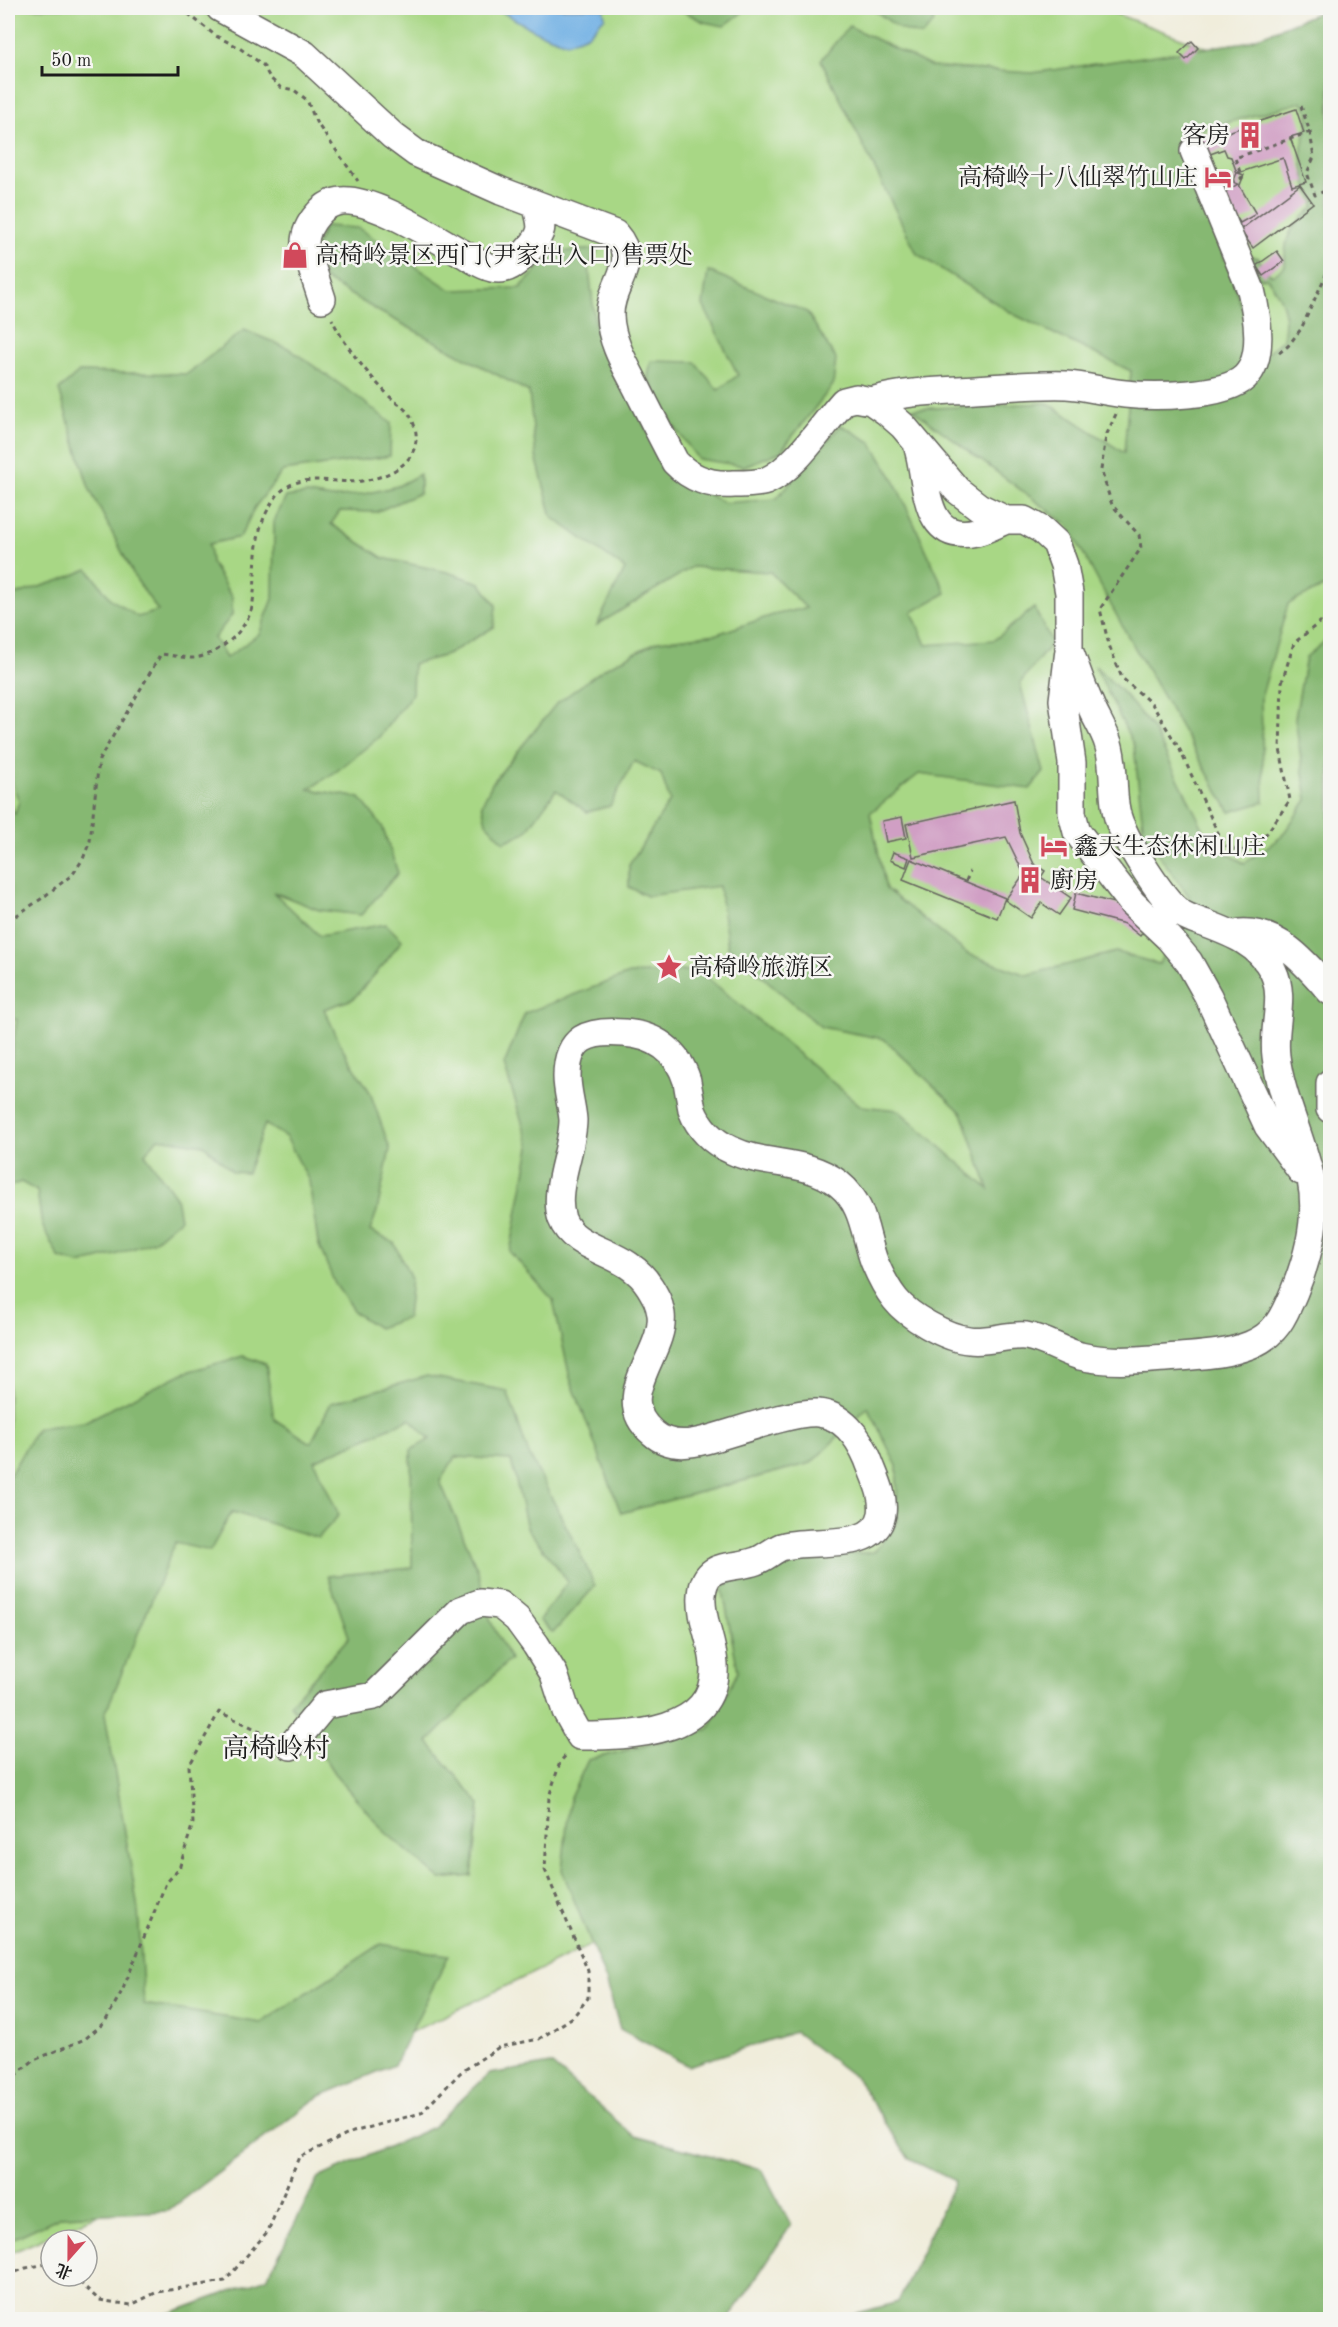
<svg xmlns="http://www.w3.org/2000/svg" width="1338" height="2327" viewBox="0 0 1338 2327" font-family="'Old Standard TT','Noto Serif SC',serif">
  <rect width="100%" height="100%" fill="#f6f6f2"/>
  <filter id="ink" filterUnits="userSpaceOnUse"><feTurbulence type="fractalNoise" baseFrequency=".0167" numOctaves="2"/><feDisplacementMap in="SourceGraphic" scale="12" xChannelSelector="R" yChannelSelector="G"/><feConvolveMatrix kernelMatrix="1 2 1 2 8 2 1 2 1" color-interpolation-filters="sRGB"/></filter>
  <filter id="wash" filterUnits="userSpaceOnUse"><feTurbulence type="fractalNoise" baseFrequency=".008" numOctaves="4" result="noise"/><feDisplacementMap in="SourceGraphic" scale="24" xChannelSelector="R" yChannelSelector="G"/><feGaussianBlur stdDeviation="1.35" result="paint"/><feColorMatrix in="noise" values="0 0 0 0 0 0 0 0 0 0 0 0 0 0 0 0 0 1.4 0 .05"/><feComposite in="paint" operator="in"/></filter>
  <g filter="url(#wash)">
    <rect width="100%" height="100%" fill="#f0eddb"/>
    <path fill="#a8d785" stroke="#627a50" stroke-width="1.5" d="M8,8h1092l209,77 21,263v1238l-966,469 -238,148 -118,51z"/>
    <path fill="#86b872" stroke="#516a47" stroke-width="1.5" fill-rule="evenodd" d="M677,8h67v3l-20,15 -20,-4z
      M871,8h55l8,14 -12,14 -22,-7z
      M1327,9l3,3v572l-42,20 -27,94 3,104 -34,10 -105,-181 -57,-106 -156,-116 136,-6 76,50 7,-82 -116,-56 -98,-61 -96,-194 28,-34 83,41 100,6 214,-31zM1302,102c13,14 3,29 0,45 -1,7 3,36 6,42 3,7 7,10 6,18 -23,21 -30,26 -29,59l-13,9 -10,-5 -3,-12 -9,-2 8,22h9c17,22 21,33 16,61l-17,15 -20,-33 -14,-44 -35,-86 -15,-23 4,-10 -3,-18 7,-7z
      M325,226l33,2 93,62 69,-2 34,-36 44,-3 -9,19 7,64 74,143 55,28 51,-4 65,-74 30,17 22,36 53,115 -34,19 14,33 68,-5 40,-32 18,35 -32,40 24,89 -14,17 -111,-15 -49,39 16,76 82,65 59,21 89,-23 43,12 30,-68 -45,-61 -10,-89 -39,-80 29,28 29,35 58,115 33,19 37,-26 26,-37 -12,-82 11,-61 24,-20v1682h-494l62,-17 57,-121 -46,-22 -52,-80 -62,-47 -107,34 -68,-37 -13,-46 -45,-113 8,-72 18,-38 121,-31 29,-58 -16,-85 72,-28 80,-6 23,-30v-56l-29,-59 -57,56 -190,50 -51,-135 -17,-78 -43,-48 20,-105 -26,-82 21,-52 104,-39 69,-4 163,136 37,4 91,79 -27,-76 -78,-74 -63,-12 -93,-80 -9,-61 -72,10 -18,-9v-22l41,-64 -9,-27 -27,-13 -24,45 -23,6 -31,-22 -30,42 -22,10 -18,-19 -4,-19 11,-22 63,-78 49,-36 53,-27 59,-7 56,-19 33,-7 -36,-36 -78,-5 -95,58 28,-56 -73,-52 -16,-61 -7,-64 -149,-80 -56,-33 -9,-31z
      M708,271l99,41 29,47 -3,26 -53,67 -36,14 -46,-7 -25,-34 -25,-48 3,-16 44,1 23,28 20,-15 -35,-70z
      M244,330l44,18 67,47 36,28 -1,33 -107,15 -28,36 -15,30 -31,7 2,18 21,36v17l-18,23 12,20 33,-24 14,-35 1,-78 12,-24 21,-3 25,4 32,-4 34,-8 22,-12v19l-44,19 -36,-1 -9,13 52,34 64,14 33,11 16,22 -2,22 -47,28 -34,9 -1,30 -33,43 -42,34 -28,18 51,9 22,28 16,47 -37,42 -42,-5 -46,-18 47,44 66,-12 16,16 -17,23 -32,36 -29,10 21,44 25,39 20,57 -13,62 -7,20 24,12 17,35 -4,40 -29,10 -23,-15 -20,-29 -17,-41 -9,-62 -23,-44 -21,-13 -18,49 -14,-1 -29,-27 -46,-7 -13,16 31,43 4,22 -26,22 -39,14 -36,9 -20,-6 -17,-33 -5,-34 -16,-9 -13,5v-104l9,-64 -9,1v-218l7,12 4,-13 -11,-29v-175l56,-18 24,-10 23,30 27,18 20,-6 -22,-32 -47,-91 -30,-98 20,-18 108,2z
      M243,1356l23,8 8,55 37,24 20,-40 96,-27 80,15 21,61 50,97 17,37 -42,47 -14,-13 29,-38 -41,-54 -16,-68 -56,-3 -15,24 38,90 13,51 19,37 -82,83 52,62 -8,72 -32,3 -55,-47 -51,-59 -44,-69 59,-67 -21,-61 84,-8 -1,-118 19,-11 -20,-20 -96,42 25,54 -21,23 -86,-26 -22,39 -35,-8 -70,171 33,195 6,95 117,19 120,-79 68,11 -55,110 -76,32 -150,114 -106,5 -54,25v-763l29,-50 47,-6 99,-49z
      M551,2064l83,72 128,34 29,55 -62,94h-575l113,-41 51,-100 113,-50 58,-54z"/>
    <path fill="#71b0e4" stroke="#466680" stroke-width="1.5" d="M495,8h108l2,9 -16,17 -22,9 -30,-11z"/>
    <g id="blocks">
      <path fill="#d09fc4" d="M1192,41l6,7 -12,12 -7,-7z
        M1296,109l8,24 -14,4 16,45 -14,4 -9,-28 -45,15 6,2 -4,10h-1l17,29 -16,9 -18,-29 16,-10 -5,-2 4,-9 -6,-16 -4,-1 -3,-7 -22,8 -6,-20 27,-9 2,5z
        M1300,185l13,18 -60,45 -13,-18z
        M1277,251l7,10 -21,15 -7,-10z
        M1014,800l6,33 14,31 11,7 -15,23 12,-16 29,20 -12,17 -18,-12 -10,15 -26,-18 19,-26 -18,-37 -93,20 -7,-33z
        M902,817l4,21 -20,4 -4,-21z
        M893,852l16,6 -3,9 -16,-7z
        M911,859l94,39 -8,20 -94,-38z
        M1076,893l53,14 20,18 -9,11 -15,-12 -53,-14z"/>
    </g>
  </g>
  <g filter="url(#ink)">
    <use href="#blocks" fill-opacity="0" stroke="#66655f" stroke-width="1.5"/>
    <g fill="none" stroke-linecap="round" stroke-linejoin="round">
      <defs>
        <path id="minor" d="M220,8l84,46 89,82 23,17 85,38 114,43c27,30 -6,49 -5,82 1,27 17,52 29,76 12,24 24,47 36,70 15,16 36,24 59,22 10,0 23,0 32,-3 29,-12 56,-56 78,-80l12,-3 15,3 16,11 16,14 54,64 22,17 27,13h18l18,10 14,13 8,22 5,28v57l-6,50 9,63v50l5,19 55,71 37,35 20,24 19,34 60,130 33,45
          M322,299l-17,-52c-1,-13 4,-23 13,-33 4,-5 11,-10 18,-12 30,-9 99,36 126,51 11,6 25,16 37,16 13,0 22,-11 30,-20 16,-18 13,-23 7,-45
          M871,401c34,-10 69,-10 104,-12 30,-2 61,-5 91,-4 20,1 39,7 59,9 27,3 99,3 120,-17 20,-19 12,-63 6,-87l-57,-139
          M918,448c10,33 4,96 58,84 10,-2 20,-8 30,-12
          M1240,933c39,-3 67,32 90,58
          M1330,1083v26
          M291,1746l34,-41 49,-9 87,-86 19,-7 20,2 17,14 19,26 18,29 12,37 14,25c49,0 138,-1 134,-71 -1,-24 -14,-46 -12,-70 3,-35 30,-25 54,-34 9,-3 16,-10 25,-14 28,-10 94,7 101,-33 3,-19 -8,-38 -14,-55 -9,-21 -25,-44 -50,-46 -25,-2 -85,20 -112,27 -18,5 -38,7 -53,-7 -44,-36 13,-80 8,-119 -2,-12 -5,-17 -11,-27 -23,-38 -75,-34 -88,-68 -10,-29 11,-68 11,-99 -1,-14 -6,-29 -6,-43 0,-14 3,-30 15,-38 11,-7 30,-7 42,-6 31,2 54,18 63,48 0,2 5,27 5,29 7,18 21,32 39,40 35,17 75,8 108,34 25,20 25,49 35,77 5,12 13,28 21,38 13,17 51,39 74,41 18,3 38,-6 57,-4 19,3 36,15 54,20 34,8 66,3 100,1 25,-2 47,-3 70,-12 26,-10 34,-29 44,-53 14,-34 25,-75 17,-112 -9,-42 -30,-82 -35,-124 -4,-29 10,-58 -3,-85 -14,-28 -42,-38 -69,-48 -9,-3 -19,-6 -26,-12 -17,-14 -47,-62 -56,-83 -13,-26 -5,-57 -14,-85 -4,-13 -13,-26 -18,-39 -8,-17 -14,-36 -21,-54"/>
      </defs>
      <use href="#minor" stroke="#66655f" stroke-width="30"/>
      <path stroke="#66655f" stroke-width="3" stroke-dasharray="4.5 4.5" stroke-linecap="butt" d="M181,8l35,28 22,11 25,18 7,13 10,9 14,3 13,10 9,22 42,59
        M1310,132l4,25 -7,16 8,22 15,-6
        M1231,181l11,-3 -7,-20 75,-26 -9,-26
        M1279,353l9,-7 13,-17 29,-63
        M1116,414l-10,22 -5,34 11,35 27,30 2,13 -41,61 9,36 13,33 30,26 28,46 43,94 18,8 26,-19 23,-33 -10,-51 2,-67 12,-39 36,-29
        M966,881l4,-10
        M8,921l33,-22 32,-25 10,-15 7,-18 9,-81 62,-106c10,1 22,4 32,4 26,-2 57,-30 60,-56 5,-39 -3,-70 23,-105 21,-28 57,-12 86,-16 22,-3 52,-15 54,-41 1,-8 -2,-18 -7,-26 -5,-7 -14,-12 -20,-18 -21,-22 -44,-49 -57,-77
        M8,2081l26,-21 51,-21 20,-17 18,-33 43,-106 13,-14 14,-46 -4,-57 30,-54 54,25
        M8,2275l18,-7 25,-5
        M73,2276l26,24 32,5 26,-13 68,-11 43,-50 31,-74 54,-25 68,-19 39,-40 39,-26 40,-8 34,-22 15,-19v-27l-43,-101 4,-73 11,-35 7,-8"/>
      <use href="#minor" stroke="#fff" stroke-width="27"/>
    </g>
  </g>
  <defs>
    <symbol id="building-bare" viewBox="-9 -9 18 18"><path d="M-4-6H4V6H1V3H-1V6H-4ZM-2.5-4.3h1.7v1.8h-1.7ZM.8-4.3h1.7v1.8H.8ZM-2.5-1h1.7V.8h-1.7ZM.8-1h1.7V.8H.8Z" fill="#d1495b" stroke="#f6f6f2" stroke-width="2.5" paint-order="stroke"/></symbol>
    <symbol id="hotel-bare" viewBox="-9 -9 18 18"><path d="M-6-4.5h1.5V1H6V5H4.5V3h-9V5H-6ZM-4 0a1.8 1.8 0 1 1 3.6 0ZM.5 0V-2.5h3Q6-2.5 6 0Z" fill="#d1495b" stroke="#f6f6f2" stroke-width="2.5" paint-order="stroke"/></symbol>
    <symbol id="shop-bare" viewBox="-9 -9 18 18"><path d="M-5-2.5h2.3a2.7 3.5 0 0 1 5.4 0H5L5.5 6h-11ZM-1.5-2.5h3a1.5 2.3 0 0 0-3 0Z" fill="#d1495b" stroke="#f6f6f2" stroke-width="2.5" paint-order="stroke"/></symbol>
    <symbol id="sight-bare" viewBox="-9 -9 18 18"><path d="M0-6L1.8-2.2L6-1.7L2.9 1.2L3.7 5.4L0 3.3L-3.7 5.4L-2.9 1.2L-6-1.7L-1.8-2.2Z" fill="#d1495b" stroke="#f6f6f2" stroke-width="2.5" paint-order="stroke"/></symbol>
  </defs>
  <g fill-rule="evenodd">
    <use href="#building-bare" x="1231" y="116" width="38" height="38"/>
    <use href="#hotel-bare" x="1199" y="158" width="38" height="38"/>
    <use href="#shop-bare" x="276" y="236" width="38" height="38"/>
    <use href="#hotel-bare" x="1035" y="827" width="38" height="38"/>
    <use href="#building-bare" x="1011" y="861" width="38" height="38"/>
    <use href="#sight-bare" x="650" y="948" width="38" height="38"/>
  </g>
  <g text-anchor="middle" stroke-width="5" stroke-linejoin="round" paint-order="stroke">
    <g font-size="24" fill="#1c1c1c" stroke="#f6f6f2" text-anchor="start">
      <text x="1230" y="143" text-anchor="end">客房</text>
      <text x="1198" y="185" text-anchor="end">高椅岭十八仙翠竹山庄</text>
      <text x="315" y="263">高椅岭景区西门(尹家出入口)售票处</text>
      <text x="1074" y="854">鑫天生态休闲山庄</text>
      <text x="1050" y="888">廚房</text>
      <text x="689" y="975">高椅岭旅游区</text>
    </g>
    <g font-size="27" fill="#1c1c1c" stroke="#f6f6f2">
      <text x="276" y="1757">高椅岭村</text>
    </g>
  </g>
  <rect width="1338" height="2327" fill="none" stroke="#f6f6f2" stroke-width="30"/>
  <g transform="translate(69 2258) rotate(201)"><circle r="28" fill="#f6f6f2" stroke="#9f9f9c" stroke-width="1.5"/>
  <path d="M0-4.5L10 22L0 15L-10 22Z" fill="#d1495b"/>
  <text y="-9" font-size="16" font-weight="bold" text-anchor="middle" fill="#1c1c1c">北</text>
  </g>
  <path d="M42 66v9h136v-9" fill="none" stroke="#1c1c1c" stroke-width="3"/>
  <text x="51" y="66" font-size="18" fill="#1c1c1c" stroke="#f6f6f2" stroke-width="4.5" paint-order="stroke">50 m</text>
</svg>
